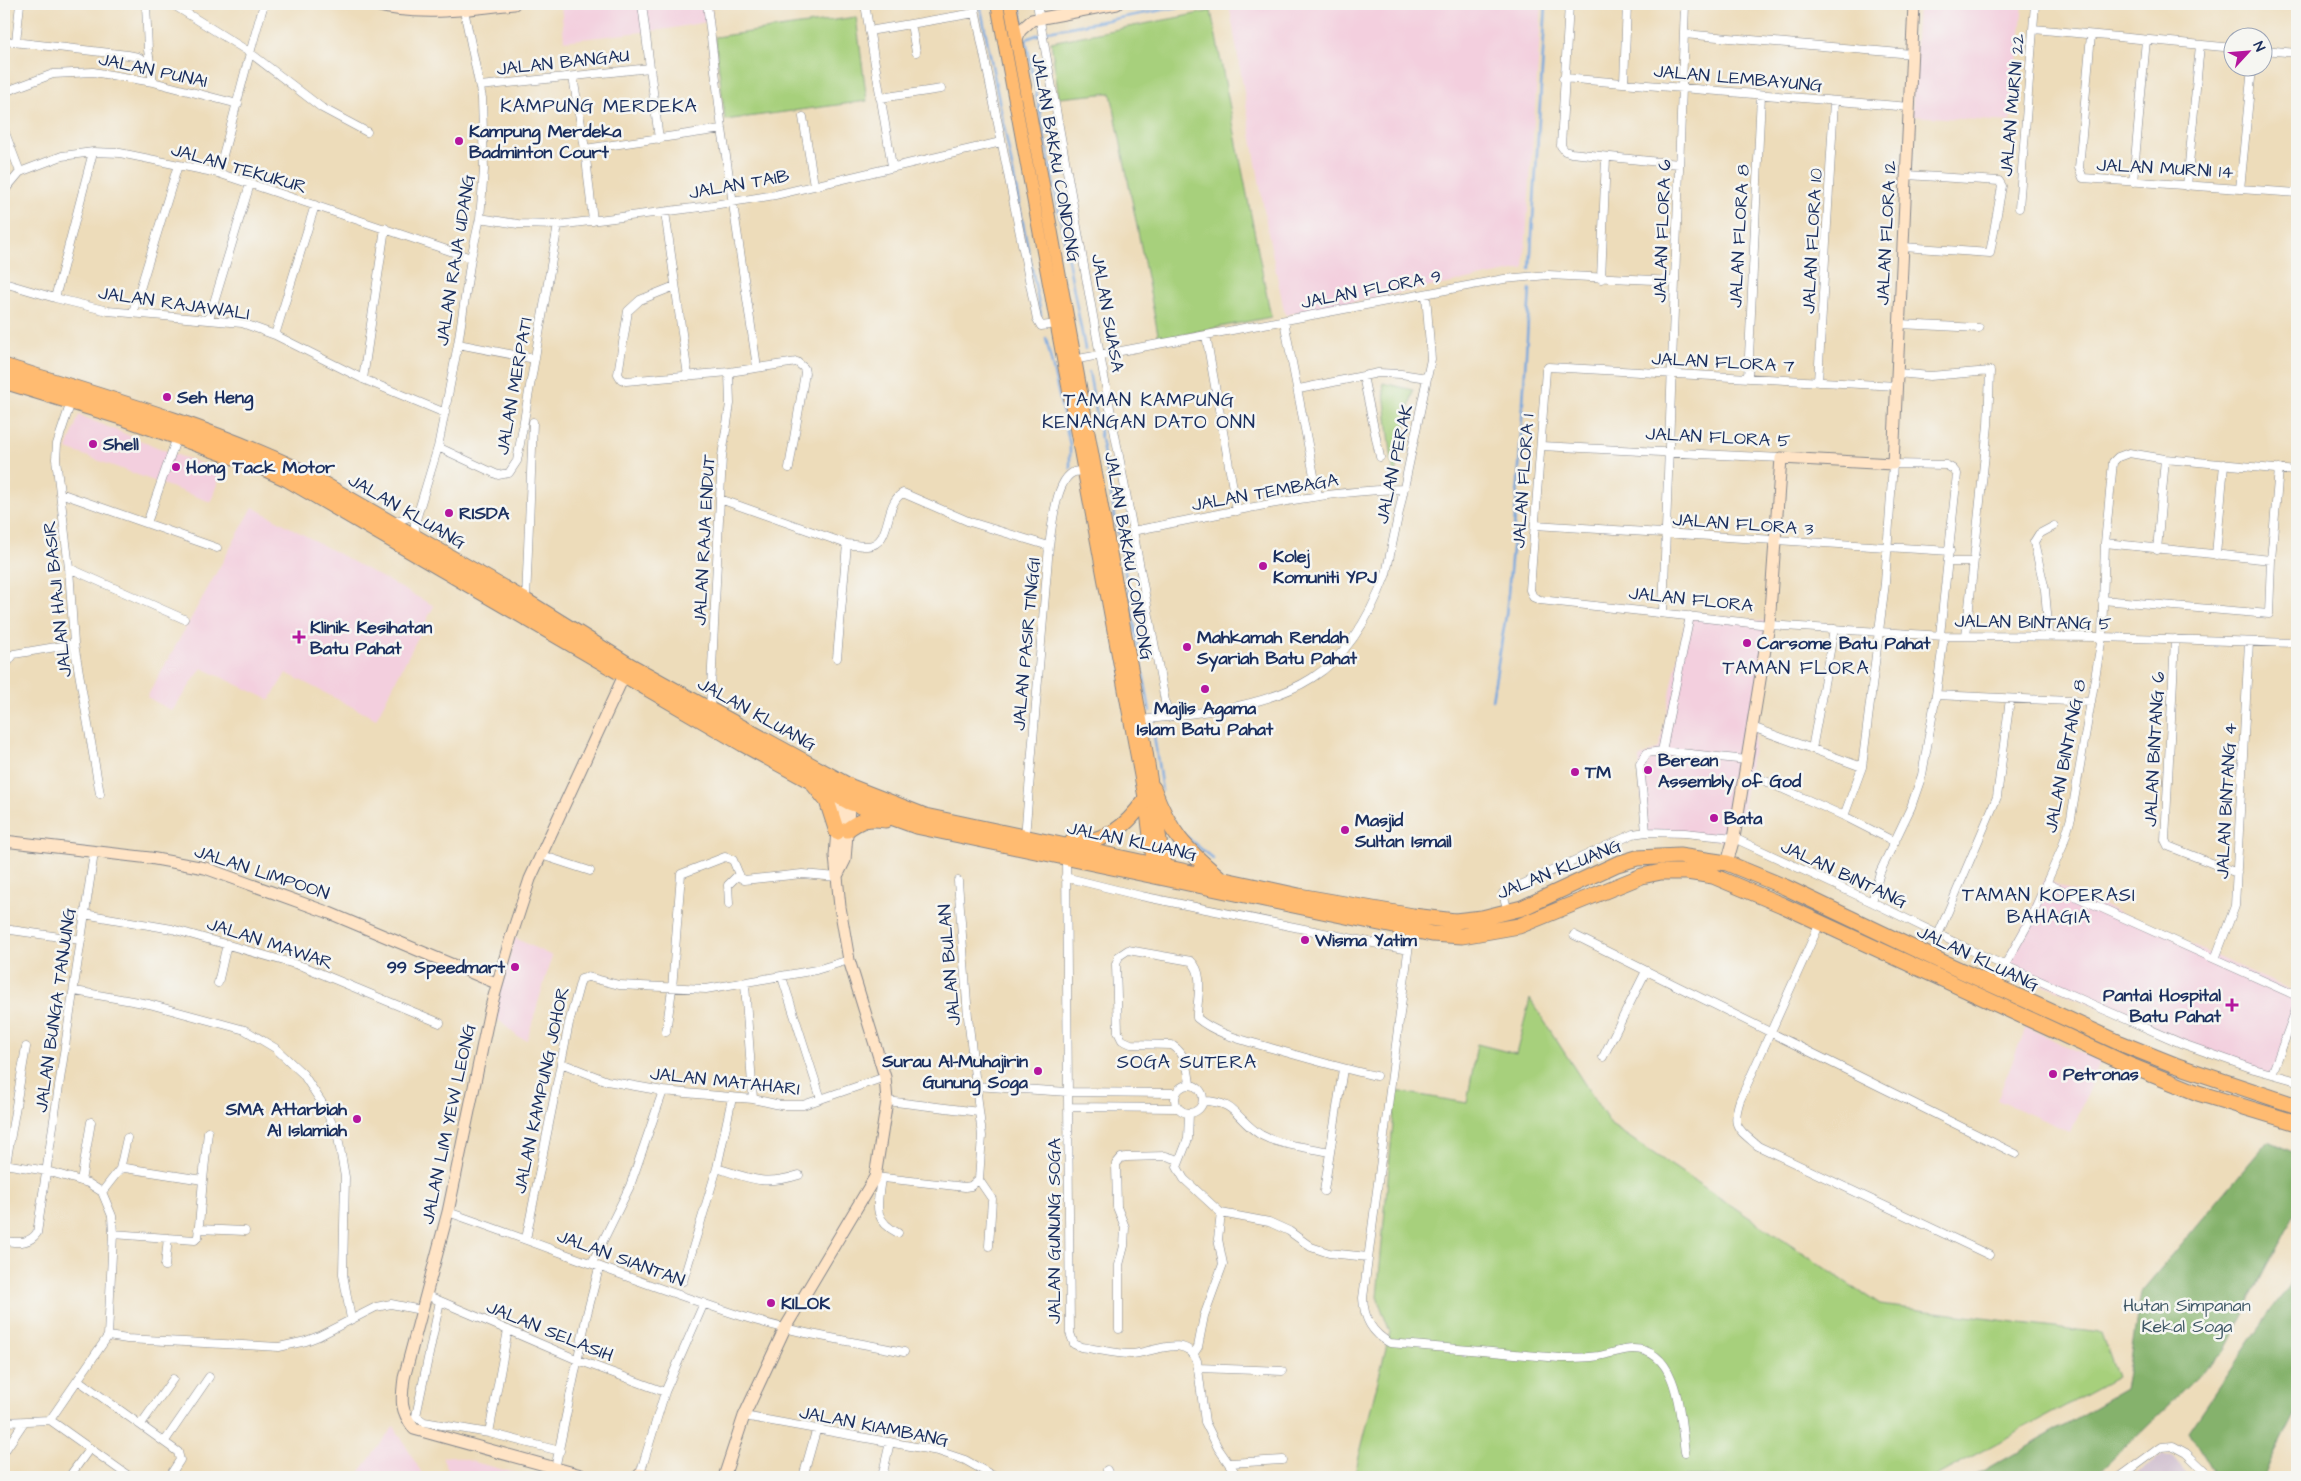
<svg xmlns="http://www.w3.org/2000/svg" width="2301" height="1481" viewBox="0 0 2301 1481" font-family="'Architects Daughter',sans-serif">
  <rect width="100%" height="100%" fill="#f6f6f2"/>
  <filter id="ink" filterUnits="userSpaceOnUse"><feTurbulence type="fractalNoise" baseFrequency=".02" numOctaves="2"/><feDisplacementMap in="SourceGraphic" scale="10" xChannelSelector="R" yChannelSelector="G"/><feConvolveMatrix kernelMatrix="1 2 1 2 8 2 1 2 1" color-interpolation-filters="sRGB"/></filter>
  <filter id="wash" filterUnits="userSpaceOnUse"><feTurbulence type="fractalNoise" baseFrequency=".0096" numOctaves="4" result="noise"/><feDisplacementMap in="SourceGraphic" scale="20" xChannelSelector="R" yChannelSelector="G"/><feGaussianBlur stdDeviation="1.12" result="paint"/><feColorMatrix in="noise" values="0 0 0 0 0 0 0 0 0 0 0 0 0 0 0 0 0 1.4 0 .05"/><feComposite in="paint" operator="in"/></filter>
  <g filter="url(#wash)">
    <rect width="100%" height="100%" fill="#eddcba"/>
    <path fill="#f3cfde" d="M561,4h150l1,17 -44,8 -104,12z
      M1229,4h313l-18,265 -239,46 -17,-82z
      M1918,4h105l-12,118 -99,-6z
      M79,415l90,37 53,19 -11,31 -144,-53z
      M253,507l181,99 -58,113 -90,-46 -16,27 -68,-32 -30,43 -25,-14z
      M1687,613l87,9 -32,192 -16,27 -42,-6h-40l-5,-77 20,-10z
      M2045,879l252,114v22l-23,63 -273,-111 25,-46z
      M515,938l37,18 -25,84 -9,-3 -25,-22z
      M2026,1027l74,35 -29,70 -74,-32z
      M394,1426l30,51h-68z
      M452,1456l79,21h-79l-10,-20z"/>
    <path fill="#cfbdce" d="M2162,1455l11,1 18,21h-61z"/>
    <path fill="#a7d07c" stroke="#61806d" d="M1211,11l60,306 -112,22 -48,-246 -52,5 -8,-56z
      M856,17l11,84 -142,19 -10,-83z
      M1383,383l30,7 -19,89z
      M1530,999l81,126 269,180 221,28 16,45 -183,99h-580l36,-145 -13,-35 19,-206 71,12 10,-59 39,10z"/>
    <path fill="#85b26c" stroke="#507065" d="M2268,1141l29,13v55l-72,141 -131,127h-121l152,-87 16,-98z
      M2297,1272v137l-34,68h-47l-27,-46z"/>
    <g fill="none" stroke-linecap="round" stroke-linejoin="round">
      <path stroke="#72a5de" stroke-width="2.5" d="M980,4l61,311
        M1019,4l4,19
        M1530,269l16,-265
        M1046,338l24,107v23
        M1085,349l-59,-310 22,-8 147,-27
        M1089,372l61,339
        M1492,700l14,-85 12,-131 12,-195
        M1153,728l9,63
        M1187,837l26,22"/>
    </g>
  </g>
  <g filter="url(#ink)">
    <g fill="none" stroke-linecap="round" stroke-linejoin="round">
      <defs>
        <path id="street" d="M146,4l2,46 5,32
          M172,4l77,48 73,56 45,24
          M642,4l17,135
          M707,4l15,125 35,238
          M865,4l27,162
          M974,4l63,315 4,7 16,-2
          M1037,4l63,351 68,362
          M1569,4l-8,142 4,5 6,2 108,11
          M911,24l5,28
          M2034,29l200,19
          M869,31l106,-18
          M1684,34l228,20
          M2091,35l-12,133 4,10 157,11 12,-121
          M4,41l124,14 10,2 12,7
          M16,42l4,-38
          M2264,50l33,3
          M573,77l12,72 8,72
          M1563,78l347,29
          M1624,83l3,-79
          M480,86l170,-18
          M4,92l49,-18 40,-2 60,10 85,22
          M880,98l61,-9
          M803,117l11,68
          M4,130l16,42
          M585,149l137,-20
          M218,173c16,-56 29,-113 46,-169
          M2133,182l13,-142
          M2187,186l13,-141
          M2240,189l57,4
          M4,191l16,-19 42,-16 31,-4 27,1 98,20 253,85
          M2019,208l16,-204
          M665,212l23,164
          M480,218l38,6 40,1 143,-18 74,-12 226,-53
          M1903,247l87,6 12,-67 -3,-5 -92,-6
          M1601,279l5,-122
          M4,283l51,15 53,13 134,12 33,12 88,44 82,34
          M675,286l-35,14 -12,11 -10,63 3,5 5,2 103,-9 68,-10 7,6 1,5 -16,95
          M55,298l38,-146
          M133,312l45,-147
          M209,319l41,-135
          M1284,321l34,175
          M1900,324l79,4
          M275,335l40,-130
          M1206,335l31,176
          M458,344l77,15
          M1073,360l431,-81 44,-4 127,6
          M1897,373l33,3 60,-5 -2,54 -22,211
          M1363,376l17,81
          M1748,378l13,-283
          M363,379l22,-151
          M1818,382l16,-281
          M1897,386l-349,-19 -2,3 -16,220 3,7 7,3 229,25 175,11 158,1 195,6
          M1299,389l79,-16 23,1 26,4
          M71,402l-14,42 -1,15 13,109 5,76 26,150
          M1541,446l240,12
          M438,447l60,28 11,-2 8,-12 41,-236
          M60,493l157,55
          M720,499l127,45c7,1 14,2 20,2 26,-1 16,-43 36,-53l67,29 79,24
          M392,522l14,-4 12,-7
          M147,523l30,-86
          M1535,525l415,26
          M1133,531c90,-17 179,-40 270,-42
          M418,538l-3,-8v-7l23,-76 20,-103 13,-86 9,-40 4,-48 -2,-72 -18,-88
          M2105,543l166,17
          M2157,550l8,-91
          M2216,555l8,-91
          M1948,562h24
          M69,568l115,51
          M2102,600l167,14 2,-54 8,-91
          M526,601l7,-179
          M1663,613l22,-609
          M2049,636l-4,-46 -11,-48 5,-8 15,-8
          M2175,639l-10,201 3,6 69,27
          M837,658l10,-114
          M4,685l1,-19 9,-12 60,-10
          M1936,695l155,7
          M710,710l12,-254 8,-52 -1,-32
          M1141,720c54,-7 124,-12 171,-42 37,-23 59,-64 74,-104l45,-215 -5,-65
          M1752,727l110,40
          M1812,749l22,-120
          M1662,751l28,-135
          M1745,772l99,44 51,26
          M1844,816l18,-49 23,-184 8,-119 53,1 7,4 4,5 -17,161
          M1646,832l-6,-68 7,-11 15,-2 85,9
          M1025,837l24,-291c3,-16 7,-86 36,-73
          M541,855l49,16
          M1066,858l4,475 4,11 7,3c16,2 34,7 50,7 21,-1 55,-21 66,7l8,61 13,26 20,29
          M1065,877l76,19 267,54
          M2046,883l251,113
          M1872,902l8,-30 31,-65 11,-32 14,-80 8,-59
          M729,904l-1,-19 11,-11
          M1508,912l-5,-19 130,-59 13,-2 39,1 49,5 138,64 98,48 135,60 78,34 71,25 43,12
          M84,914l88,15 133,38 135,56
          M1820,923l-80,177c-9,27 -2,29 18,46l231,109
          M4,929l77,11
          M1411,929l-48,369c1,21 9,35 27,45l170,15c13,0 26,0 39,-2 11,-2 23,-7 34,-7 47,0 47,70 52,103
          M1574,935l442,219
          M1938,935l59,-138 13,-98
          M2215,959l20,-53 14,-264
          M782,977l39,122
          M218,983l9,-39
          M745,984l8,115
          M1996,987l9,-22 23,-41 34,-76 9,-30 31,-181 3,-94 8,-81 5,-5 11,-4 36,6 132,12
          M75,991l74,13 96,26 30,18 28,26 21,32 14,31 7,40 -2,97 8,45
          M666,1032l6,-43 9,-115 44,-17 8,3 7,17 4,3 58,-6 36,3
          M1603,1057l43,-86
          M561,1063l46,18 56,10 90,8 27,6h23l82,-28
          M2272,1074l25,-67
          M1190,1084c-2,-15 -3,-29 -18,-39l-41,-1 -9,-4 -4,-8 -2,-68 3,-8 9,-6 63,11c15,14 5,39 6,57 20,17 50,23 74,30 35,10 69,20 105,28
          M1175 1099a14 14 0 1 1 28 0a14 14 0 1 1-28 0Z
          M975,1086l93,6 107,1
          M887,1101l92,11
          M1203,1101c34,0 33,19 58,34 20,11 47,12 69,17
          M1068,1107l110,1
          M1189,1113l-1,26 -11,28 7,12 37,34 48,9 20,9 22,16 18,6 39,4
          M4,1164l43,7 41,12 14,9 10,24 1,18 -5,102 -58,84
          M6,1164l20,-117
          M717,1168c34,11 47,18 82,7
          M120,1169l7,-31
          M875,1177l90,10 6,-1 8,-7 3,-43 -14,-119 -10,-136
          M881,1178c-3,26 -10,41 17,55
          M203,1180l5,-48
          M979,1180l13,19 -3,47
          M81,1181l10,-59
          M1324,1191l19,-122
          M102,1192l18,-23 5,-1 78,12 -5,57 -3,3 -82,-6
          M448,1212c98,34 194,72 293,104 53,17 109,25 163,36
          M198,1229l47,2
          M526,1239l43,-216 12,-44 7,-2 31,8 87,4 110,-19 33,-10
          M4,1241c13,1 24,4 33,-8l57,-380
          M592,1263l38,-77 33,-95
          M165,1266l3,-28
          M683,1281l34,-113 15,-70
          M426,1295l152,65 87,32
          M440,1301l-24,115 8,6 65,11 71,18
          M1119,1329v-64l5,-19 1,-19 -8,-20 -1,-43 5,-6 5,-1 40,-1 13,4
          M108,1336l19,3 152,8 27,-6 13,-5 57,-29 15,-3 30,6
          M1194,1353l4,-6 6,-31 19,-52 -5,-25 3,-26
          M1197,1368l85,3
          M78,1380l100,72 2,8 -11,17
          M744,1416l194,35 27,9 30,17
          M4,1422l46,-2 80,57
          M141,1424l32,-45
          M489,1433l19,-103
          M165,1441l44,-64
          M4,1452l20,-30
          M1230,1463l53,-3
          M555,1469l32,-155 12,-46
          M1107,1470l3,7
          M640,1474l25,-82 39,-89
          M69,1477l21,-29
          M803,1477l13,-46
          M882,1477l8,-35
          M2120,1477l41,-30 12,-1 13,7 25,24"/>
        <path id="secondary" d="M371,4c47,13 95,6 143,0
          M1017,39l3,-8 12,-11 85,-16
          M4,841l146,17 55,10 122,44 169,71
          M1727,863l7,-25 35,-213 12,-167 112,6 21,-460
          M838,874l7,-14 5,-65
          M588,1477l-174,-48c-14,-19 -13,-28 -10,-51l44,-166 42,-202 21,-73 19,-58 97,-210
          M637,1477l3,-3 12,3
          M724,1477l20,-61 41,-88 90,-151 12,-76 -2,-24 -36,-117 -9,-53 -5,-51 5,-65"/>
        <path id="primary" d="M997,4l148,796 9,72
          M1010,4l134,732 22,139"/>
        <path id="highway" d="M4,366c99,31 201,60 295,104l227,131 103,64 81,45 141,77 74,29 374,80 114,20 42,5 27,-3 40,-10 95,-44 20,-6 42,-2 48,7 58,24 155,74 180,82 55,22 122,41
          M4,381l114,35 141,50 28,13 456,265 106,58 67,24 516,108 30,2 57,-10 123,-50 19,-4h26l26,4 69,29 349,161 67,27 99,30
          M814,785l13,16 10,31
          M1153,788c17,45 31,60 68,91
          M847,830c13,-10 21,-13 38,-10
          M1072,842c36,0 53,-14 73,-42"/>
      </defs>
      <use href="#street" stroke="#84868c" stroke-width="9"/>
      <use href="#secondary" stroke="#84868c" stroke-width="13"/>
      <use href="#primary" stroke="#84868c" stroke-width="14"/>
      <use href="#highway" stroke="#84868c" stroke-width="17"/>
      <use href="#street" stroke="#fff" stroke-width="8"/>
      <use href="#secondary" stroke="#ffe4c6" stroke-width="11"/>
      <use href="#primary" stroke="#ffbb71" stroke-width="12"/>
      <use href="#highway" stroke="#ffbb71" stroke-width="15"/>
    </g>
  </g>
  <g fill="#b5179e" stroke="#f6f6f2" stroke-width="2">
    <circle cx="459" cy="141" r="5"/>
    <circle cx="167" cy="397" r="5"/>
    <circle cx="93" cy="444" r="5"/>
    <circle cx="176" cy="467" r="5"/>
    <circle cx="449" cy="513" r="5"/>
    <circle cx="1263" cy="566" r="5"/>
    <path d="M296.5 629.5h5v5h5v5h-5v5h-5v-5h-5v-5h5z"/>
    <circle cx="1747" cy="643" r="5"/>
    <circle cx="1187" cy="647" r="5"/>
    <circle cx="1205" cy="689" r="5"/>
    <circle cx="1648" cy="770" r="5"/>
    <circle cx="1575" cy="772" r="5"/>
    <circle cx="1714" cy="818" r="5"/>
    <circle cx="1345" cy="830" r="5"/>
    <circle cx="1305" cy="940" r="5"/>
    <circle cx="515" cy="967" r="5"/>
    <path d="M2229.5 997.5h5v5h5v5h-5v5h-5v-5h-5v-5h5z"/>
    <circle cx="1038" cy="1071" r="5"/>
    <circle cx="2053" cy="1074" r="5"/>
    <circle cx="357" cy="1119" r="5"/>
    <circle cx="771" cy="1303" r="5"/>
  </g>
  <g text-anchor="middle" stroke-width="5" stroke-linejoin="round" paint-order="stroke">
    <g font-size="18" fill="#1b2f5e" stroke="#f6f6f2">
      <text transform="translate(563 62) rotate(-6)" y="6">JALAN BANGAU</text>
      <text transform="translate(153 70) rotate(12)" y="6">JALAN PUNAI</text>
      <text transform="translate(1738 78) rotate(5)" y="6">JALAN LEMBAYUNG</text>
      <text transform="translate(2012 105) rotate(-85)" y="6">JALAN MURNI 22</text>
      <text transform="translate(1056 158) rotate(80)" y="6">JALAN BAKAU CONDONG</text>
      <text transform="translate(239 168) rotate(16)" y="6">JALAN TEKUKUR</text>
      <text transform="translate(2165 168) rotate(3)" y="6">JALAN MURNI 14</text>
      <text transform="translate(739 184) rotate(-10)" y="6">JALAN TAIB</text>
      <text transform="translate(1662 231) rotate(-88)" y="6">JALAN FLORA 6</text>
      <text transform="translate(1886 233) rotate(-87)" y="6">JALAN FLORA 12</text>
      <text transform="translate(1739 236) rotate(-87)" y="6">JALAN FLORA 8</text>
      <text transform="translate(1812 241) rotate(-87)" y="6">JALAN FLORA 10</text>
      <text transform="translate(455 260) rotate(-81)" y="6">JALAN RAJA UDANG</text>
      <text transform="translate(1371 289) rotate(-11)" y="6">JALAN FLORA 9</text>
      <text transform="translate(174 303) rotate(8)" y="6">JALAN RAJAWALI</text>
      <text transform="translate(1108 313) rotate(80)" y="6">JALAN SUASA</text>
      <text transform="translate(1723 362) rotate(3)" y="6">JALAN FLORA 7</text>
      <text transform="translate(514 386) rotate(-80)" y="6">JALAN MERPATI</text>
      <text transform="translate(1718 437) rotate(3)" y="6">JALAN FLORA 5</text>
      <text transform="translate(1394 464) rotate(-78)" y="6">JALAN PERAK</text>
      <text transform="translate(1523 481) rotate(-86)" y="6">JALAN FLORA 1</text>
      <text transform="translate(1265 492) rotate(-10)" y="6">JALAN TEMBAGA</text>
      <text transform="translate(407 511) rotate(30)" y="6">JALAN KLUANG</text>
      <text transform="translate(1743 524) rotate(4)" y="6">JALAN FLORA 3</text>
      <text transform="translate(704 540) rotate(-87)" y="6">JALAN RAJA ENDUT</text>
      <text transform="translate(1129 556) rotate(80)" y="6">JALAN BAKAU CONDONG</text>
      <text transform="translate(57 599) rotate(-96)" y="6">JALAN HAJI BASIR</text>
      <text transform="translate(1691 599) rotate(6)" y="6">JALAN FLORA</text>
      <text transform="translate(2033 622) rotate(1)" y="6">JALAN BINTANG 5</text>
      <text transform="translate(1026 644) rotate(-85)" y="6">JALAN PASIR TINGGI</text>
      <text transform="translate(757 714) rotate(29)" y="6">JALAN KLUANG</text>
      <text transform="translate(2154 749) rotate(-87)" y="6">JALAN BINTANG 6</text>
      <text transform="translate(2065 756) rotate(-79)" y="6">JALAN BINTANG 8</text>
      <text transform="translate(2226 801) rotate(-87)" y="6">JALAN BINTANG 4</text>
      <text transform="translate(1132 841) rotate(12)" y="6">JALAN KLUANG</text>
      <text transform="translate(1559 869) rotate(-22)" y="6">JALAN KLUANG</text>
      <text transform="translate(262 872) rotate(18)" y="6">JALAN LIMPOON</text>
      <text transform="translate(1844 874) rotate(25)" y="6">JALAN BINTANG</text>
      <text transform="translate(270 943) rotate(18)" y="6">JALAN MAWAR</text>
      <text transform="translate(1978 958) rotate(25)" y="6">JALAN KLUANG</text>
      <text transform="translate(949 965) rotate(-95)" y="6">JALAN BULAN</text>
      <text transform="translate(55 1010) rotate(-82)" y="6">JALAN BUNGA TANJUNG</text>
      <text transform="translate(725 1081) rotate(6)" y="6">JALAN MATAHARI</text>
      <text transform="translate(541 1090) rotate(-78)" y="6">JALAN KAMPUNG JOHOR</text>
      <text transform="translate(448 1124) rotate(-78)" y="6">JALAN LIM YEW LEONG</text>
      <text transform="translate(1054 1231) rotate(-90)" y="6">JALAN GUNUNG SOGA</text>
      <text transform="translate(621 1258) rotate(20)" y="6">JALAN SIANTAN</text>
      <text transform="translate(550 1331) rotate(22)" y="6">JALAN SELASIH</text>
      <text transform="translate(874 1426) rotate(11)" y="6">JALAN KIAMBANG</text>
    </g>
    <g font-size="18" font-weight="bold" fill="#1b2f5e" stroke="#f6f6f2" text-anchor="start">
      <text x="469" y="137">Kampung Merdeka<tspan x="469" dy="21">Badminton Court</tspan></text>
      <text x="177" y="403">Seh Heng</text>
      <text x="103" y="450">Shell</text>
      <text x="186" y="473">Hong Tack Motor</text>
      <text x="459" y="519">RISDA</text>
      <text x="1273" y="562">Kolej<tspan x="1273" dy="21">Komuniti YPJ</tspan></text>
      <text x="310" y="633">Klinik Kesihatan<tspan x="310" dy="21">Batu Pahat</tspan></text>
      <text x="1197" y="643">Mahkamah Rendah<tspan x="1197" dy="21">Syariah Batu Pahat</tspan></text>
      <text x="1757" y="649">Carsome Batu Pahat</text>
      <text x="1205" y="714" text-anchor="middle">Majlis Agama<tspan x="1205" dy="21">Islam Batu Pahat</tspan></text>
      <text x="1658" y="766">Berean<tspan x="1658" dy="21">Assembly of God</tspan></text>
      <text x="1585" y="778">TM</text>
      <text x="1724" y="824">Bata</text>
      <text x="1355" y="826">Masjid<tspan x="1355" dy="21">Sultan Ismail</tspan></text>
      <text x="1315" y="946">Wisma Yatim</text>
      <text x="505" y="973" text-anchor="end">99 Speedmart</text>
      <text x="2221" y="1001" text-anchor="end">Pantai Hospital<tspan x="2221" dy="21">Batu Pahat</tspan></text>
      <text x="1028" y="1067" text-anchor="end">Surau Al-Muhajirin<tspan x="1028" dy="21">Gunung Soga</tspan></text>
      <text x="2063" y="1080">Petronas</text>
      <text x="347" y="1115" text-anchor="end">SMA Attarbiah<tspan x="347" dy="21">Al Islamiah</tspan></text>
      <text x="781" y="1309">KILOK</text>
    </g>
    <g font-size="18" fill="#3e5766" stroke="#f6f6f2">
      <text x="2187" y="1311">Hutan Simpanan<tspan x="2187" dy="21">Kekal Soga</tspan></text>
    </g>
    <g font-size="19" letter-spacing="1" fill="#1b2f5e" stroke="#f6f6f2">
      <text x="599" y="112">KAMPUNG MERDEKA</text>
      <text x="1149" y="406">TAMAN KAMPUNG<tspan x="1149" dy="22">KENANGAN DATO ONN</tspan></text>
      <text x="1796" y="674">TAMAN FLORA</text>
      <text x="2049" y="901">TAMAN KOPERASI<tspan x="2049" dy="22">BAHAGIA</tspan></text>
      <text x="1187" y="1068">SOGA SUTERA</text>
    </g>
  </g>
  <rect width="2301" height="1481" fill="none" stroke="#f6f6f2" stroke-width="20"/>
  <g transform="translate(2248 52) rotate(64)"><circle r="24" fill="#f6f6f2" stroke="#9ea6b7"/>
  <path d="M0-4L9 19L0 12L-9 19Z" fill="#b5179e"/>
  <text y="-8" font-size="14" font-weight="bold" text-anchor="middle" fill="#1b2f5e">N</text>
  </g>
</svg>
